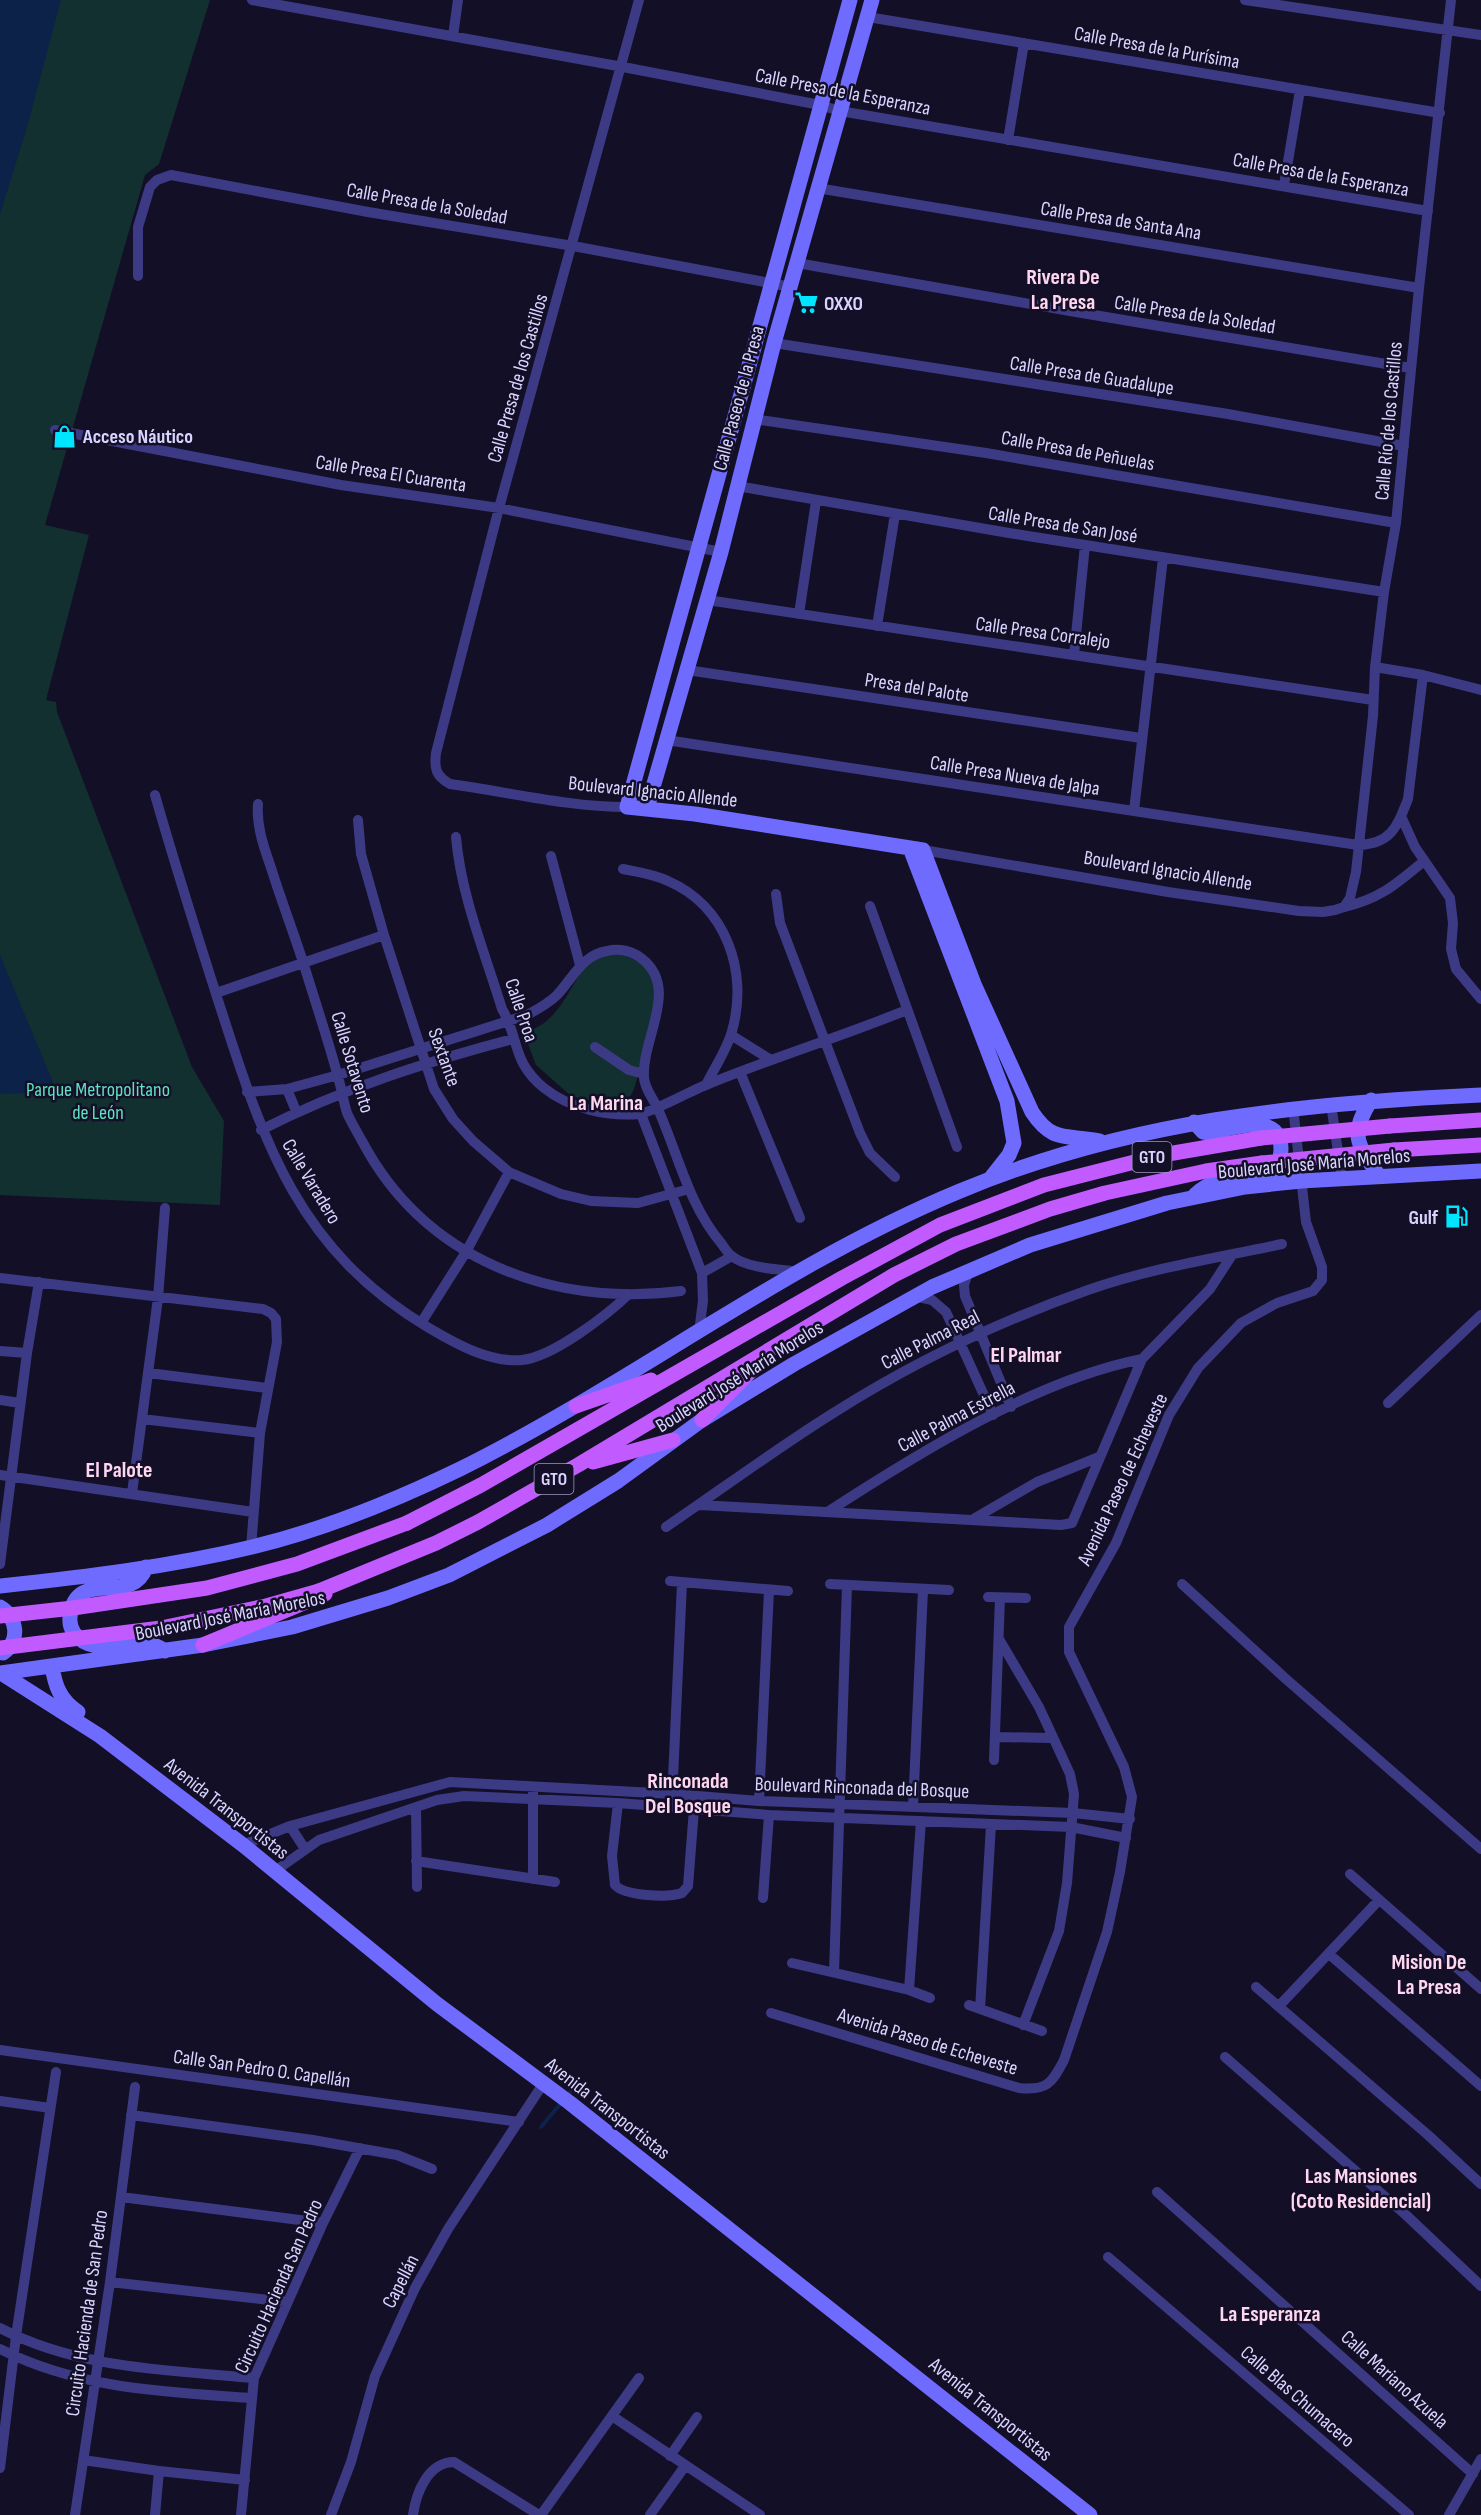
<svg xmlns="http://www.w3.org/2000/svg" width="1481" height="2515" viewBox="0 0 1481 2515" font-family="'Sofia Sans Condensed',sans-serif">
  <rect width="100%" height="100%" fill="#130f26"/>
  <path fill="#12302f" d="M0,0h210l-51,164 -14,11 -100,350 44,10 -43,165 10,2 1,10 135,355 32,54 -4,84 -220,-10z
    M617,954c56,12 38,57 26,96 -3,11 -6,37 -12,45 -4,4 -9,8 -14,12l-46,-11 -35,-31 -11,-29 1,-4c42,-13 45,-62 72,-74 5,-3 13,-3 19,-4z"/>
  <path fill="#0c2248" d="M0,0h61l-35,131 -26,83z
    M0,955l57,137 -57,2z"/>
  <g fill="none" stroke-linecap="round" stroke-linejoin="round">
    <path stroke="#0c2248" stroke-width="4" d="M567,2096l12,-15
      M541,2127l21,-25"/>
    <path stroke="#3d3a85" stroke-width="10" d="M252,0l371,67 197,38 20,6 588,100
      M1245,0l236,35
      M868,17l572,96
      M453,36l5,-36
      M1008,140l16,-97
      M1284,185l16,-95
      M817,188l602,100
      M797,263l273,48 340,57
      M138,276v-49l12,-40 7,-7 14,-5 197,37 205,34 218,41
      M774,343l454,71 176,32
      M753,419l233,34 410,70
      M55,430l286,55 158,23 222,44
      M737,486l272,47 375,59
      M707,600l666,100
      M799,614l17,-113
      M877,626l18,-112
      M1074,655l11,-110
      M1375,667l48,8 58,15
      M687,670l454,68
      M666,740l692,105c33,-1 39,-18 50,-46l15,-124
      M155,795c19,67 40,133 61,199 46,142 77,253 213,334 27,16 61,35 93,32 31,-3 85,-45 107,-66
      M258,804c-2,25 8,48 15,70 10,31 21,60 31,91 11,36 23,72 33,108 4,13 6,27 10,40 4,9 10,19 15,28 63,119 189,166 319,150
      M627,807c-59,0 -118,-15 -177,-23 -14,-8 -16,-15 -14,-31l63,-245 140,-508
      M1134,811l29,-253
      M1401,816l14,31 35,51 3,25 -2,26 5,20 25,30
      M358,820l3,34 23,81 50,154 19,30 20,22 36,31 52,22 30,7 47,2 51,-14
      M456,837c5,59 29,116 46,172 18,30 9,52 42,79 25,20 63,29 95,26 14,-2 51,-23 67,-29 66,-27 134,-48 201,-75
      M923,850l245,42 131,19 24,1 12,-2 9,-3 6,-9 6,-26 17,-156 2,-49 9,-75 12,-69 23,-235 32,-288
      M551,856l29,109
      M623,869c15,3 31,5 45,12 58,25 81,91 64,150 -5,19 -18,37 -26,54
      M776,894l4,29 80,210 10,20 25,24
      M870,906l87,241
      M1344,907c36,-8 52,-23 80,-46
      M216,993l168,-58
      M731,1035l40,25
      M595,1047l34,23 15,4
      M740,1072l60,146
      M287,1089l9,22
      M247,1092l40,-3 51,-14 189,-60c11,-6 21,-11 30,-20 16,-17 25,-40 50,-44 12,-3 25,0 34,7 40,30 0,81 3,120 1,11 8,19 13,29 21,46 31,97 64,136 3,4 7,11 12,14 17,12 46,12 67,15
      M1331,1104l11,75
      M641,1114l61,159 1,28 -4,31
      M261,1130c80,-41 165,-68 252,-91
      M969,1270l-5,15 1,11 46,111
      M702,1273l30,-17
      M0,1278l263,31 8,4 5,6 1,23 -17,91 -9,115
      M914,1296l18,4 14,12 47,103
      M421,1323l45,-71 43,-80
      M0,1351l27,2
      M149,1373l118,15
      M0,1400l20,3
      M1388,1403l93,-88
      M142,1419l118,14
      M0,1475l253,37
      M132,1493l26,-195 7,-90
      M699,1505l362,20 11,-2 70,-164 68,-70 22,-34
      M829,1511c91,-59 207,-131 313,-152
      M975,1518l62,-36 62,-25
      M666,1527c56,-38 111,-79 169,-115 79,-50 165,-91 253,-122 63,-22 129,-32 194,-46
      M0,1564l27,-211 12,-71
      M670,1581l118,10
      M830,1584l119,6
      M1182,1584l104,95 195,170
      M988,1597l38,1
      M999,1639l40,68 31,67 4,20 -7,89 -8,48 -36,94
      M995,1737l57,1
      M994,1760l6,-162
      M672,1800l10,-217
      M759,1801l10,-211
      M618,1803l-6,53 3,29c10,11 53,13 67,8l6,-7 6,-77
      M416,1807l1,80
      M913,1807l10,-217
      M290,1826l15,23
      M243,1845l47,-19 160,-44 223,12 86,7 314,12 57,6
      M416,1861l139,21
      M275,1871l44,-31 118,-40 27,-4 154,7 151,12 302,12 55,11
      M1350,1874l131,115
      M533,1879v-87
      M763,1898l6,-83
      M1329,1954l152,132
      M792,1963l117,27 21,8
      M834,1972l13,-386
      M1256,1987l172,148 53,49
      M909,1990l12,-169
      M969,2005l73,26
      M1279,2006l100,-106
      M980,2009l11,-184
      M771,2013l248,75c28,3 33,-5 45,-28l43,-128 13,-60 12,-75 -8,-30 -55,-115v-25l47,-84 53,-128 29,-47 43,-45 36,-20 36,-12 9,-11v-13l-16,-45 -13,-115
      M0,2050l519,72
      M1225,2057l181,158 75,71
      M0,2101l50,7
      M131,2115l182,25 84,15 35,14
      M1157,2192l316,282
      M121,2197l202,26
      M1108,2257l301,258
      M110,2282l177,20
      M0,2328c78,41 168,42 254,50
      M0,2349c79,40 164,43 251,49
      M612,2416l148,99
      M670,2456l27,-39
      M83,2460l76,11 86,9
      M0,2468l16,-132 40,-264
      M75,2515l35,-233 25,-195
      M155,2515l4,-44
      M241,2515l13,-137 69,-155 37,-75
      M331,2515l20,-53 24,-86 40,-88 33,-59 95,-145
      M413,2515c3,-22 15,-53 41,-53l85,53
      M541,2515l98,-137
      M650,2515l35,-49
      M1449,2515l32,-56"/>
    <path stroke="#6f6bff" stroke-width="15" d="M850,0l-223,807 68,7 228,36 51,134 58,128c21,32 35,22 68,29
      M647,808l74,-256 53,-209 98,-343
      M910,848l97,253 7,42 -5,12 -19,24
      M1371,1100c-22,35 -14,44 8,76
      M1194,1122l9,10 7,1c22,-5 70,-22 71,15 0,10 -3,19 -11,25 -28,4 -54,2 -75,22
      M146,1567c-13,39 -66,2 -75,44 -2,8 -2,15 3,22 23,30 62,-4 91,18
      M0,1586c84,-9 169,-19 252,-39 71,-17 142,-46 208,-78 171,-85 323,-205 500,-278 167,-70 342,-88 521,-96
      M0,1607c17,10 21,34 3,46
      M52,1666c3,20 8,34 26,46
      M0,1673l203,-28 89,-18 96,-29 61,-23 98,-50 71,-44 84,-61 92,-56 138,-77 98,-42 137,-42 78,-16 56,-6 180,-10
      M1,1673l99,63 143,109 194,159 133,99 520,412"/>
    <path stroke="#c25bff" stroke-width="15" d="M1390,1126l91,-6
      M1394,1150l87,-5
      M576,1406l75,-26
      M702,1420l56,-56
      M593,1462l80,-22
      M407,1523l74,-38 361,-207 98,-53 104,-40 118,-30 99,-17
      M319,1591l117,-48 42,-21 100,-57 316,-190 62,-31 94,-35 55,-16 101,-22 56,-8
      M203,1645l122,-51"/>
    <path stroke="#c25bff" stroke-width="15" d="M1261,1138l129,-12
      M1262,1163l132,-13
      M0,1616l73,-8 134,-20 90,-24 110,-41
      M0,1648l161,-20 105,-22 53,-15"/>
  </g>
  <defs>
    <symbol id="supermarket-bare" viewBox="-9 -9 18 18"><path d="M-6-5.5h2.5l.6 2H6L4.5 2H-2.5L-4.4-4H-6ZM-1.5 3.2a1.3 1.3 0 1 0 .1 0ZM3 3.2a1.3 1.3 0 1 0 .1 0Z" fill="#00e5ff" stroke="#130f26" stroke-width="2.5" paint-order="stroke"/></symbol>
    <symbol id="shop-bare" viewBox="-9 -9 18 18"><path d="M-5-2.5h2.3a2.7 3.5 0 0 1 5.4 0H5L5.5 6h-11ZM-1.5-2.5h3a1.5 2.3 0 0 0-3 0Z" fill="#00e5ff" stroke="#130f26" stroke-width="2.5" paint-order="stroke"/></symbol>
    <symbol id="fuel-bare" viewBox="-9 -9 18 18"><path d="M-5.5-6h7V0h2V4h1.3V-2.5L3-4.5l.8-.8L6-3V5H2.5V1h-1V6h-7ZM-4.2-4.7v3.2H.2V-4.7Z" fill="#00e5ff" stroke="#130f26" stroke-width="2.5" paint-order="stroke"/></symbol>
  </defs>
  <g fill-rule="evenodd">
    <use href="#supermarket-bare" x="790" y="286" width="33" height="33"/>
    <use href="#shop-bare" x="48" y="420" width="33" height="33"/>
    <use href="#fuel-bare" x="1440" y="1200" width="33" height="33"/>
  </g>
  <g text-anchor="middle" stroke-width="5" stroke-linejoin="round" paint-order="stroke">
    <g fill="#130f26" stroke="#9e99be" stroke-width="1.5">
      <rect x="1132.5" y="1142" width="39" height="30" rx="4.5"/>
      <rect x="534.5" y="1464" width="39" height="30" rx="4.5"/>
    </g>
    <g font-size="18" font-weight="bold" fill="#d9d4ff">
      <text x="1152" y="1163">GTO</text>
      <text x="554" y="1485">GTO</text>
    </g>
    <g font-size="20" fill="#d9d4ff" stroke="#130f26">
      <text transform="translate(1157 47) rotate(10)" y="7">Calle Presa de la Purísima</text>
      <text transform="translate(843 91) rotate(11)" y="7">Calle Presa de la Esperanza</text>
      <text transform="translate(1321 174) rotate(10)" y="7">Calle Presa de la Esperanza</text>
      <text transform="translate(427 203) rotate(10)" y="7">Calle Presa de la Soledad</text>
      <text transform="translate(1121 220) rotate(9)" y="7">Calle Presa de Santa Ana</text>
      <text transform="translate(1195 314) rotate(9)" y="7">Calle Presa de la Soledad</text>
      <text transform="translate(1092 375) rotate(9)" y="7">Calle Presa de Guadalupe</text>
      <text transform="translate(517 378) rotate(-74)" y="7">Calle Presa de los Castillos</text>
      <text transform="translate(738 398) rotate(-75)" y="7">Calle Paseo de la Presa</text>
      <text transform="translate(1388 421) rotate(-85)" y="7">Calle Río de los Castillos</text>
      <text transform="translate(1078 450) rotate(10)" y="7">Calle Presa de Peñuelas</text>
      <text transform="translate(391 473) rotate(9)" y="7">Calle Presa El Cuarenta</text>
      <text transform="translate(1063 524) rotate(9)" y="7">Calle Presa de San José</text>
      <text transform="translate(1043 632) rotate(8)" y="7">Calle Presa Corralejo</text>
      <text transform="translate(917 687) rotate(9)" y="7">Presa del Palote</text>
      <text transform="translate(1015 775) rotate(9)" y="7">Calle Presa Nueva de Jalpa</text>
      <text transform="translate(653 791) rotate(6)" y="7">Boulevard Ignacio Allende</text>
      <text transform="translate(1168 870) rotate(9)" y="7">Boulevard Ignacio Allende</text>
      <text transform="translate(522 1010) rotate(71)" y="7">Calle Proa</text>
      <text transform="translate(445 1057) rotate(70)" y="7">Sextante</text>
      <text transform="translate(353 1062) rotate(73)" y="7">Calle Sotavento</text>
      <text transform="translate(1314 1163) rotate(-5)" y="7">Boulevard José María Morelos</text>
      <text transform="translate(312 1181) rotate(59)" y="7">Calle Varadero</text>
      <text transform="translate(930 1339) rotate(-27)" y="7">Calle Palma Real</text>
      <text transform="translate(739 1376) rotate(-32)" y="7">Boulevard José María Morelos</text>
      <text transform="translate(956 1416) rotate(-28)" y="7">Calle Palma Estrella</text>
      <text transform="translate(1122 1479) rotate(-65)" y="7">Avenida Paseo de Echeveste</text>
      <text transform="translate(230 1615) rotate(-11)" y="7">Boulevard José María Morelos</text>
      <text transform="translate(862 1787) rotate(2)" y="7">Boulevard Rinconada del Bosque</text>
      <text transform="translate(227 1808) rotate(38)" y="7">Avenida Transportistas</text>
      <text transform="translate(928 2041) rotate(17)" y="7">Avenida Paseo de Echeveste</text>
      <text transform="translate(262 2068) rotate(8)" y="7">Calle San Pedro O. Capellán</text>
      <text transform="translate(608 2108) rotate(38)" y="7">Avenida Transportistas</text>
      <text transform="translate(400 2281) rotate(-63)" y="7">Capellán</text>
      <text transform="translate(278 2286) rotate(-66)" y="7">Circuito Hacienda San Pedro</text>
      <text transform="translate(86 2313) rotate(-82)" y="7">Circuito Hacienda de San Pedro</text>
      <text transform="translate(1395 2379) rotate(42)" y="7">Calle Mariano Azuela</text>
      <text transform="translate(1298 2396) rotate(41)" y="7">Calle Blas Chumacero</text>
      <text transform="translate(991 2409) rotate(39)" y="7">Avenida Transportistas</text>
    </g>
    <g font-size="20" font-weight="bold" fill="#d9d4ff" stroke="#130f26" text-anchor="start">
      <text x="824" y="310">OXXO</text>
      <text x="83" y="443">Acceso Náutico</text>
      <text x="1438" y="1224" text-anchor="end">Gulf</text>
    </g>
    <g font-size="20" fill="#5fe0c0" stroke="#130f26">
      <text x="98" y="1096">Parque Metropolitano<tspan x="98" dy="23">de León</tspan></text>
    </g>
    <g font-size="22" font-weight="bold" fill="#ffd6f0" stroke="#130f26">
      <text x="1063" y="284">Rivera De<tspan x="1063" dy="25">La Presa</tspan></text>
      <text x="606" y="1110">La Marina</text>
      <text x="1026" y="1362">El Palmar</text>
      <text x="119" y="1477">El Palote</text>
      <text x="688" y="1788">Rinconada<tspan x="688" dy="25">Del Bosque</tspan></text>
      <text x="1429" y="1969">Mision De<tspan x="1429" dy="25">La Presa</tspan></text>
      <text x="1361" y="2183">Las Mansiones<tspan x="1361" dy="25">(Coto Residencial)</tspan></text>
      <text x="1270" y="2321">La Esperanza</text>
    </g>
  </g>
</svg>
